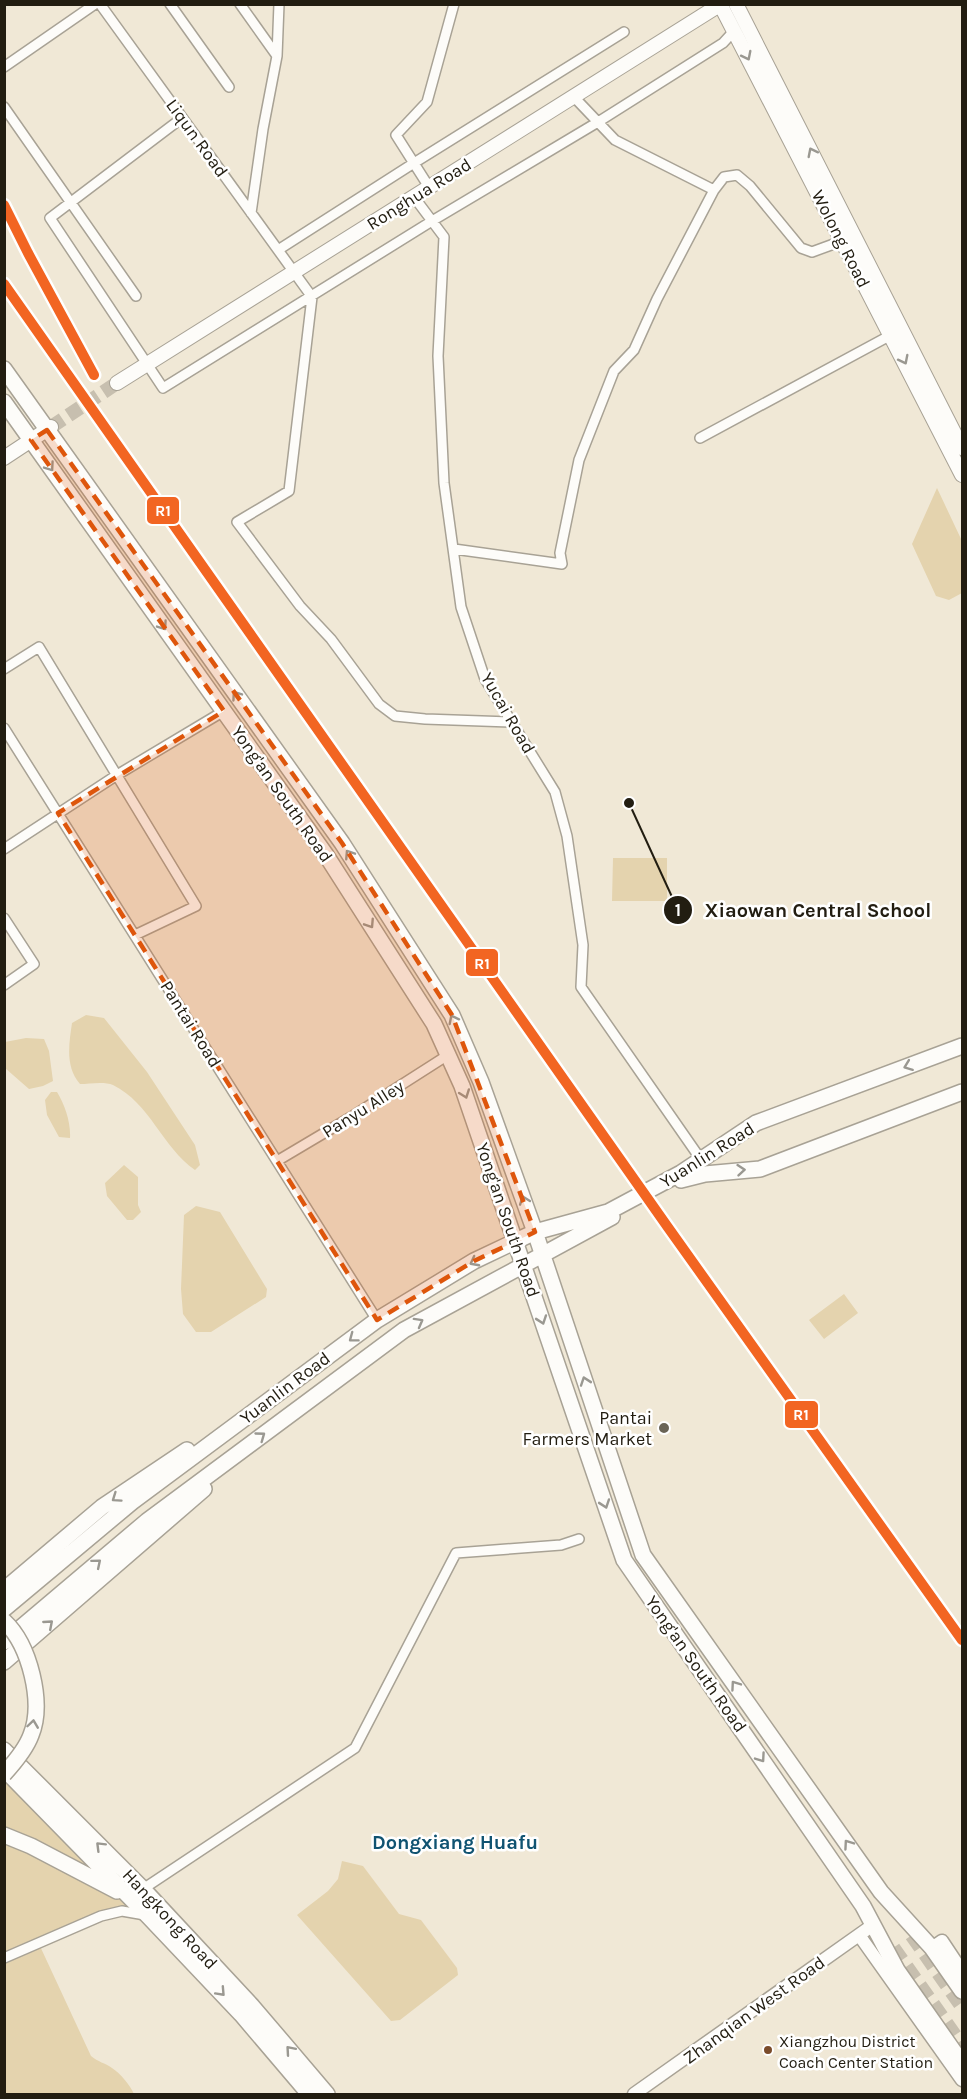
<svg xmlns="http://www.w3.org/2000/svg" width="967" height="2099" viewBox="0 0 967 2099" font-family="Karla,sans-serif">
  <rect width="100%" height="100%" fill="#f0e8d6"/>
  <path fill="#e4d3ae" d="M937,488l25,53v52l-13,7 -13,-4 -24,-52z
    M613,858h54v43h-55z
    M86,1015l18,3 43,54 48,73 5,20 -5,5c-33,-23 -45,-67 -82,-85 -9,-4 -24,-1 -33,-1 -15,-17 -11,-40 -8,-61z
    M26,1038l18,1 5,12 4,30 -10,5 -14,3 -24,-21v-26z
    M51,1092h6c8,13 14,31 13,46l-11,-1 -12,-22 -2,-15z
    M124,1165l14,12v28l3,7 -8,8h-6l-20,-24 -2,-13z
    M196,1206l24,6 47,77 -1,8 -55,35h-15l-13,-18 -2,-25 3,-74z
    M844,1294l14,19 -34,26 -15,-19z
    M4,1769l144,147 -26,-5 -83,33 52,112c7,6 14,7 21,12 9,6 18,17 22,26h-129z
    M342,1861l21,5 36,48 22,6 36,48 1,7 -58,45 -9,1 -94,-106 31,-24 10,-12z"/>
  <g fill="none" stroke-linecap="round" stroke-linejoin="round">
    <path stroke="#c7bfaf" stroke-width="14" stroke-dasharray="14 7" stroke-linecap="butt" d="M51,427l66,-44"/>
    <path stroke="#c7bfaf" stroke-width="15" stroke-dasharray="15 8" stroke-linecap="butt" d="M912,1935l50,71
      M893,1948l69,98"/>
    <defs>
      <path id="minor" d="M100,4l212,293 -23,194 -52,31 63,84 31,33 48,65 16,12 30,3 88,3
        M170,4l59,83
        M240,4l37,52
        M4,67l91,-63
        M4,107l132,189
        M182,118l-132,100 113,170 269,-167 166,-99 125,-79 11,-12
        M429,187l-33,-52 31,-33 27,-98
        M714,190l10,-13 13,-2 13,11 51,62 11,4 30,-11
        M414,197l30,40 -6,119 6,127 17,124 24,72 70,113 12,44 16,109 -2,42 121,174
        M251,213l12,-84 14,-73 2,-52
        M278,250l136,-87 210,-131
        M700,438l191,-103
        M454,549l108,15 -2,-11 19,-93 35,-89 20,-21 23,-51 57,-109 -99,-50 -41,-43
        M4,669l35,-22 157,259 -61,29
        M4,728l373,592
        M4,849l113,-74 107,-64
        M4,918l30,46 -30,21
        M277,1161l74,-44 97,-62
        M143,1889l212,-141 101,-195 105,-8 18,-6
        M4,1958l97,-42 21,-5 23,4"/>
      <path id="tertiary" d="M859,1935l103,145
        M932,1948l10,-7 20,30
        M634,2094l239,-169"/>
      <path id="secondary" d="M720,4l242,471
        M736,4l226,444
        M117,383l604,-379
        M4,458l47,-31"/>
      <path id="primary" d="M4,369l338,474 110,172 29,67 54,150 108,323 238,337 51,56 30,43
        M4,402l322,453 108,169 28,62 162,474 239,346 34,64 65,93
        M681,1180l24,-6 55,-5 202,-77
        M4,1590l98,-83 85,-57
        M4,1609l128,-107 245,-182 97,-59 61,-29 73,-20 73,-39 75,-50 206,-77
        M4,1642l143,-121 257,-191 208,-113
        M4,1662l200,-173
        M4,1750l139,139 109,117 75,88
        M4,1769l144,147 93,98 68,80
        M4,1835l27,11 86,45"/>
    </defs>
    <use href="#minor" stroke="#a8a295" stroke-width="12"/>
    <use href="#tertiary" stroke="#a8a295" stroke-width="15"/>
    <use href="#secondary" stroke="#a8a295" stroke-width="16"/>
    <use href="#primary" stroke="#a8a295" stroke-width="18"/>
    <use href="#minor" stroke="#fdfcf9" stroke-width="9"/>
    <use href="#tertiary" stroke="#fdfcf9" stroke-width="12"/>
    <use href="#secondary" stroke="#fdfcf9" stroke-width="14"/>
    <use href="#primary" stroke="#fdfcf9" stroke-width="15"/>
    <defs>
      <path id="primary-bridge" d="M4,1621c26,24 40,82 27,114 -5,14 -17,28 -27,39"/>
    </defs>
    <use href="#primary-bridge" stroke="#a8a295" stroke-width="18" stroke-linecap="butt"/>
    <use href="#primary-bridge" stroke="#fdfcf9" stroke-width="15"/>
    <defs>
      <path id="rail-1" d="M4,205l24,48 66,122
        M4,284l663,942 295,414"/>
    </defs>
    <use href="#rail-1" stroke="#fff" stroke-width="15"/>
    <use href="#rail-1" stroke="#f26522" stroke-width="10"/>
  </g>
  <defs><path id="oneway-chevron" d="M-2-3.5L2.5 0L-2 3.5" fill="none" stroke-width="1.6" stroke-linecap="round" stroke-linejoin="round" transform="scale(1.5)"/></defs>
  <g stroke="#9a9891">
    <use href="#oneway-chevron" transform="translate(747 56) rotate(63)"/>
    <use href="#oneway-chevron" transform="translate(812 152) rotate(-117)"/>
    <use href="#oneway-chevron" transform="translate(904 360) rotate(63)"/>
    <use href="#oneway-chevron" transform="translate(50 467) rotate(55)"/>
    <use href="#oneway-chevron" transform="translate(163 626) rotate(55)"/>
    <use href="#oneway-chevron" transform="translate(236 695) rotate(-125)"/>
    <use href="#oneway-chevron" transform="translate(349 854) rotate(-123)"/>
    <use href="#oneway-chevron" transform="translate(370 924) rotate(57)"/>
    <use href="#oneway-chevron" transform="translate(453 1019) rotate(-117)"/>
    <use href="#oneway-chevron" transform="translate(908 1066) rotate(159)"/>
    <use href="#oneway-chevron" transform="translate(465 1094) rotate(70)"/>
    <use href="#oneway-chevron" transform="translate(741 1170) rotate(-5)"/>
    <use href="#oneway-chevron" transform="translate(524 1200) rotate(-110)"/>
    <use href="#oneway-chevron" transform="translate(474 1262) rotate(152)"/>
    <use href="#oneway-chevron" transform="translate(542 1320) rotate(71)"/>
    <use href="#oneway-chevron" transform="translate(419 1322) rotate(-29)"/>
    <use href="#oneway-chevron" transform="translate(353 1338) rotate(143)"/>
    <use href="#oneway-chevron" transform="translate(585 1381) rotate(-109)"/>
    <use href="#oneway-chevron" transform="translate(261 1436) rotate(-36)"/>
    <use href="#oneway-chevron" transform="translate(116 1498) rotate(145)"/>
    <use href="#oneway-chevron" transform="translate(605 1504) rotate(71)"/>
    <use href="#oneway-chevron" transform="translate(97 1563) rotate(-40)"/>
    <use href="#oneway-chevron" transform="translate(49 1624) rotate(-41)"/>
    <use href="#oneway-chevron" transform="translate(735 1685) rotate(-125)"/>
    <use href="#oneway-chevron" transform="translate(33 1724) rotate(-82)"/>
    <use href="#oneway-chevron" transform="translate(761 1758) rotate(55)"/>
    <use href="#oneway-chevron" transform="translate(848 1844) rotate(-125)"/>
    <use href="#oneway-chevron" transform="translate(100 1846) rotate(-135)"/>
    <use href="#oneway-chevron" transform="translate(221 1992) rotate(47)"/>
    <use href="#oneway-chevron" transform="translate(290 2050) rotate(-131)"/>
  </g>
  <path fill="#de560c" fill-opacity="0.2" stroke="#de560c" stroke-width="4.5" stroke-dasharray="12 8" stroke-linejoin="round" d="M47,430l295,413 110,172 83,217 -61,29 -97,59 -319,-507 166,-102 -193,-271z"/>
  <circle fill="#6a6456" stroke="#fff" stroke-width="2" cx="664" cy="1428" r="6"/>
  <circle fill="#7a4b2a" stroke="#fff" stroke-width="2" cx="768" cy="2050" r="5"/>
  <g text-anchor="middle" stroke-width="5" stroke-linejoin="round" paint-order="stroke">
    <g font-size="16" fill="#221d11" stroke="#fff" text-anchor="start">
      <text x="779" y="2047">Xiangzhou District<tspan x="779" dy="21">Coach Center Station</tspan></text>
    </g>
    <g font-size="18" fill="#221d11" stroke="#fff">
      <text transform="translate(197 138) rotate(54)" y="6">Liqun Road</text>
      <text transform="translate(419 194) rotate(-32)" y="6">Ronghua Road</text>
      <text transform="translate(841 239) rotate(63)" y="6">Wolong Road</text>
      <text transform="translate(508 713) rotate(60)" y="6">Yucai Road</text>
      <text transform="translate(282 794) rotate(55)" y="6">Yong'an South Road</text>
      <text transform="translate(191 1024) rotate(58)" y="6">Pantai Road</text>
      <text transform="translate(363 1109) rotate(-32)" y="6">Panyu Alley</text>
      <text transform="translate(707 1155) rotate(-32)" y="6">Yuanlin Road</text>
      <text transform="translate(508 1220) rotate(71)" y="6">Yong'an South Road</text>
      <text transform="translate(285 1388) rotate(-37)" y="6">Yuanlin Road</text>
      <text transform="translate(696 1664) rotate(55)" y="6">Yong'an South Road</text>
      <text transform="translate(170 1919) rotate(47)" y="6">Hangkong Road</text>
      <text transform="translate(754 2010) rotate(-36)" y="6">Zhanqian West Road</text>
    </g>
    <g font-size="18" fill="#221d11" stroke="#fff" text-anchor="end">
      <text x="652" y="1424">Pantai<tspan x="652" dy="21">Farmers Market</tspan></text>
    </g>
    <g font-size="20" font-weight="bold" fill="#105371" stroke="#fff">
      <text x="455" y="1849">Dongxiang Huafu</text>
    </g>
  </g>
  <path fill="none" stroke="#221d11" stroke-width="2" d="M629 803L678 910"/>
  <g fill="#221d11" stroke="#fff" stroke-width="2">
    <circle cx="629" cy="803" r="6"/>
    <circle cx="678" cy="910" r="15"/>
  </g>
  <g font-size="18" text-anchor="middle" font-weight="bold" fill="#fff">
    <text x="678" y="916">1</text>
  </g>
  <g font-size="20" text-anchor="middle" font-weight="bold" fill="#221d11" stroke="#fff" stroke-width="5" stroke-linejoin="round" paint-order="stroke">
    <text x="818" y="917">Xiaowan Central School</text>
  </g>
  <g stroke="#fff" stroke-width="2">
    <rect x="146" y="496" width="34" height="29" rx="6" fill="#f26522"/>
    <rect x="465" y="948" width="34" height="29" rx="6" fill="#f26522"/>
    <rect x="784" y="1400" width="35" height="29" rx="6" fill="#f26522"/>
  </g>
  <g font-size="16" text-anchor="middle" font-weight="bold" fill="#fff">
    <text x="163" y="516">R1</text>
    <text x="482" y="969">R1</text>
    <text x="801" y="1420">R1</text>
  </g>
  <rect width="967" height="2099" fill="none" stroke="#221d11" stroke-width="12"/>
</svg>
